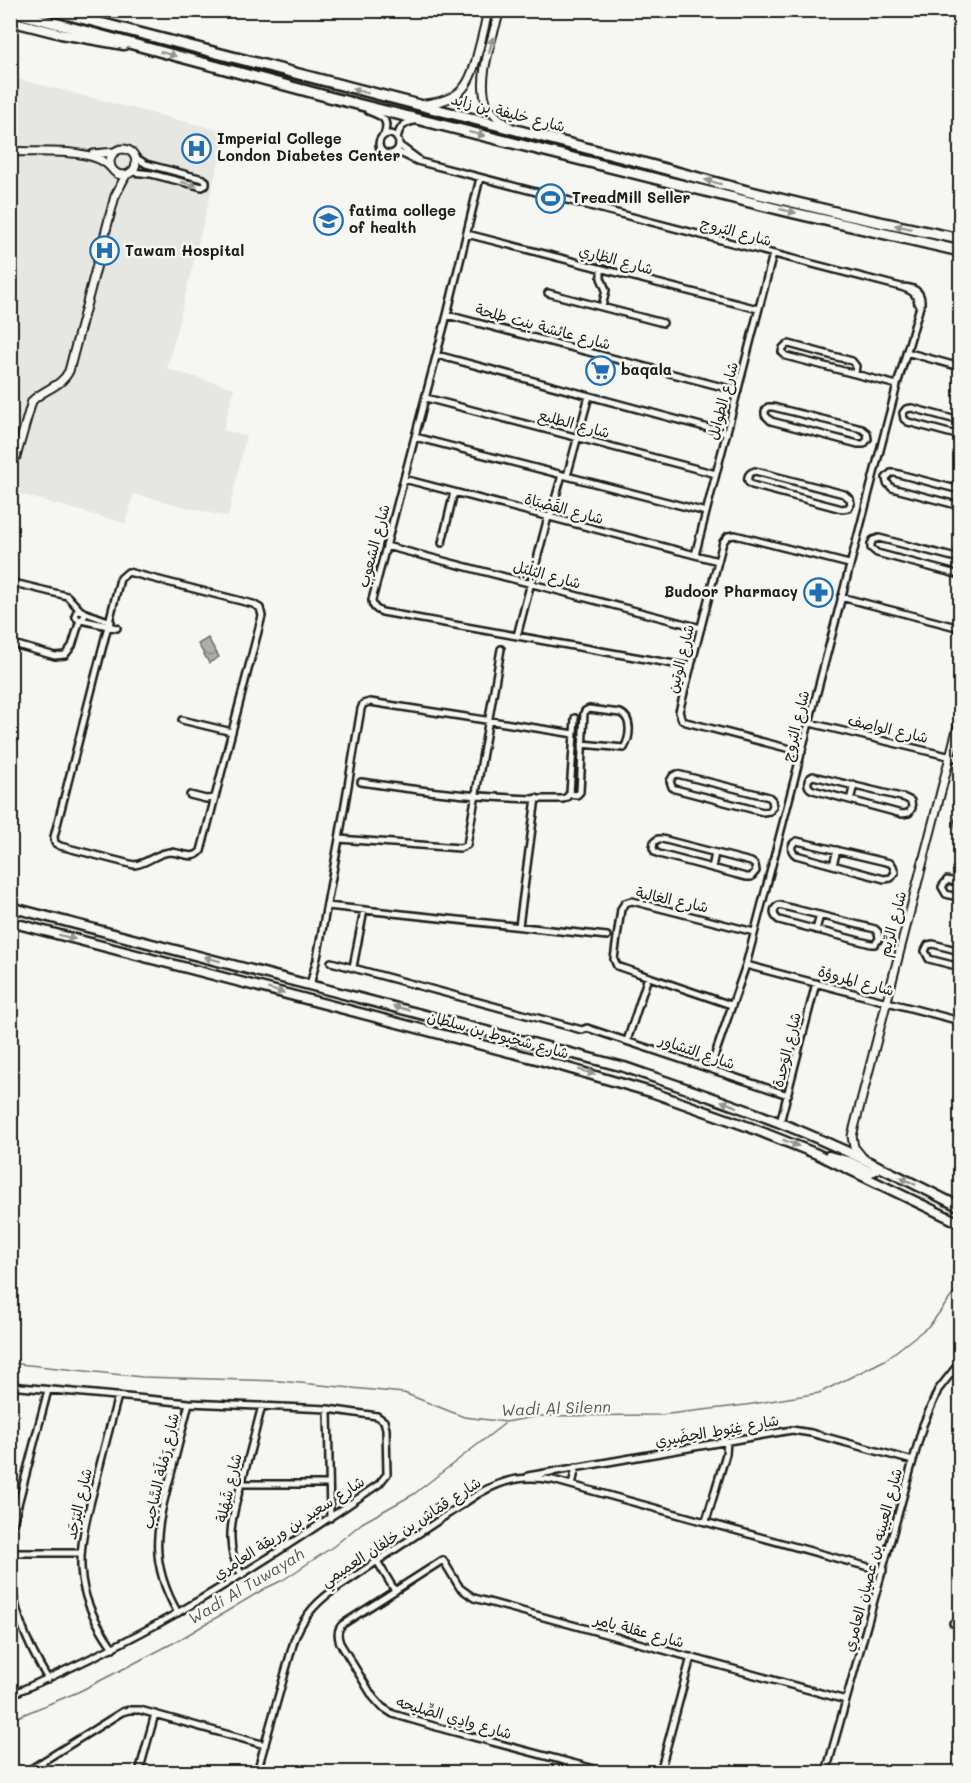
<svg xmlns="http://www.w3.org/2000/svg" width="971" height="1783" viewBox="0 0 971 1783" font-family="Mali,'Playpen Sans Arabic',sans-serif">
  <defs>
    <pattern id="water-waves" width="16" height="10" patternUnits="userSpaceOnUse" patternTransform="scale(1.5)"><rect width="16" height="10" fill="#acaca9"/><path d="M0 5q4-4 8 0t8 0" fill="none" stroke="#939391"/></pattern>
  </defs>
  <rect width="100%" height="100%" fill="#f6f6f2"/>
  <filter id="ink" filterUnits="userSpaceOnUse"><feTurbulence type="fractalNoise" baseFrequency=".0167" numOctaves="2"/><feDisplacementMap in="SourceGraphic" scale="12" xChannelSelector="R" yChannelSelector="G"/><feConvolveMatrix kernelMatrix="1 2 1 2 8 2 1 2 1" color-interpolation-filters="sRGB"/></filter>
  <g filter="url(#ink)">
    <path fill="#e6e6e2" d="M10,77l216,55 -59,237 67,19 -11,42 23,6 -18,81 -94,-23 -9,29 -114,-31z"/>
    <path fill="url(#water-waves)" stroke="#727271" stroke-width="1.5" d="M208,638l11,19 -10,6 -11,-19z"/>
    <g fill="none" stroke-linecap="round" stroke-linejoin="round">
      <path stroke="#727271" stroke-width="1.5" d="M10,1363l132,14 137,4 125,12 60,24 42,5 33,-6 121,-1 86,-10 73,-12 66,-33 45,-35 30,-40
        M10,1720l68,-28 49,-25 52,-27 85,-51 19,-9 51,-34 28,-23 52,-29 90,-70"/>
      <defs>
        <path id="minor" d="M368,111c14,5 22,8 16,24
          M379 144a10 10 0 1 1 20 0a10 10 0 1 1-20 0Z
          M397,139c2,-11 6,-16 17,-18
          M399,145l19,14
          M396,151l21,10 484,126c10,3 16,6 17,17
          M132,172l19,2 51,13 4,-2v-4l-3,-2 -57,-15 -11,-7
          M480,178l-33,137 -75,285c0,6 4,10 10,12l309,55
          M467,234l291,75
          M601,269v9l5,12 -4,17
          M548,293l115,30
          M447,315l291,76
          M789,344l63,17 4,5 -1,8 -69,-18 -4,-4 1,-4 3,-3z
          M906,352l54,15
          M437,355l290,78
          M855,374l42,11
          M426,398l290,76
          M768,407h5l89,22 5,4 1,6 -4,5h-6l-87,-23 -6,-6v-4z
          M903,413l1,6 4,3 52,14
          M903,413l3,-4 6,-1 48,13
          M415,437l291,75
          M755,471l89,23 6,5 1,5 -3,4 -6,1 -90,-24c-7,-4 -5,-12 3,-14z
          M567,476l22,-80
          M404,479l314,82
          M960,490l-65,-17h-4l-5,5 1,5 5,5 68,18
          M550,517l12,-42
          M442,543l12,-51
          M386,546l315,82
          M695,555l78,-301
          M960,559l-81,-21 -6,2 -2,4v4l6,5 83,22
          M128,572l125,32 7,4 2,8 -61,235c-8,10 -20,1 -31,1 -14,1 -23,12 -36,13l-74,-19 -5,-3 -1,-6 66,-258z
          M10,582l57,14 14,15
          M841,597l119,31
          M75.5 615a4.5 4.5 0 1 1 9 0a4.5 4.5 0 1 1-9 0Z
          M83,612l28,10
          M81,620l36,8
          M517,636l31,-119
          M10,643l45,13 10,-1 7,-9 8,-26
          M182,720l50,12
          M810,723l150,36
          M802,752l-116,-30 -4,-2 -3,-8 44,-170 5,-6 7,-1 114,29
          M677,774l92,23 3,3 1,6 -3,5 -7,1 -88,-23 -3,-2 -2,-6 3,-5z
          M813,776l92,22 6,3 1,7 -3,5 -7,1 -89,-24c-7,-3 -7,-11 0,-14z
          M361,782c66,10 134,18 202,17l4,-2 3,-4 5,-75
          M569,794l8,1 3,-3 4,-79 1,-2 4,-2 31,4c13,5 10,25 4,35l-42,-4
          M190,795l16,4 9,-1
          M850,800l4,-15
          M960,817l-1,4 1,6
          M339,839l121,9 7,-3 34,-196
          M658,839h4l89,23 4,3 1,6 -5,6h-5l-87,-23 -4,-2 -2,-4 1,-6z
          M797,841l93,22 3,3 2,7 -4,5 -7,1 -88,-24c-6,-4 -6,-11 1,-14z
          M833,865l4,-15
          M712,868l3,-15
          M960,883l-13,-3 -5,7 4,7 14,4
          M779,905l96,24 3,3 1,7 -4,5h-4l-92,-24c-6,-4 -7,-11 0,-15z
          M327,906l280,30
          M519,926l17,-128
          M816,930l4,-15
          M960,951l-27,-7 -5,1 -3,6 4,8 31,8
          M317,958l22,-119 22,-130 2,-5 7,-2 204,32
          M331,962l251,68 5,-2 201,67
          M746,965l214,56
          M353,967l11,-57
          M310,985l6,-23
          M731,1005l-114,-39 -3,-7 7,-50 4,-6 7,-2 122,31
          M627,1041l21,-64
          M710,1069l36,-104 151,-580 24,-82c1,-13 -9,-16 -20,-16
          M780,1123l36,-140
          M10,1386l179,17 139,6 49,7 7,5 2,8 1,45 -8,10c-65,45 -131,88 -200,128 -55,31 -111,58 -169,83
          M328,1409l2,109
          M528,1476l264,-46 19,3 102,28
          M241,1484h88
          M572,1485l4,-18
          M706,1521l20,-67 1,-13
          M10,1535l38,-145
          M10,1553h70
          M377,1561l18,30
          M10,1568c2,40 17,77 38,111
          M242,1575c-22,-32 -6,-71 3,-105 6,-21 11,-42 17,-64
          M178,1613c-30,-52 -22,-84 -7,-139 6,-24 12,-47 18,-71
          M953,1623l7,2
          M113,1648c-43,-60 -36,-96 -18,-163 7,-29 15,-59 23,-89
          M26,1772l96,-60 7,-2h11l125,35
          M139,1772l16,-58
          M257,1772l37,-131c7,-21 19,-36 37,-49l147,-98c26,-15 46,-19 75,-14l330,91
          M564,1772l3,-10
          M606,1772l-159,-42 -54,-16 -11,-7 -9,-10 -33,-54c-3,-8 -3,-14 3,-19l100,-64 17,28 14,10 372,102
          M660,1772l31,-115
          M826,1772l97,-347 15,-35 22,-28"/>
        <path id="tertiary" d="M500,10c-7,26 -25,73 -12,96 5,10 16,16 24,22
          M425,104c34,-4 44,-15 52,-48 4,-15 8,-30 11,-46
          M110 162a13 13 0 1 1 26 0a13 13 0 1 1-26 0Z
          M10,151c27,3 83,-5 101,17
          M93,154l22,-2
          M10,462l6,-5 16,-56c12,-12 29,-14 37,-30l46,-175 11,-21
          M863,1158l-9,-11 -2,-11 108,-418"/>
        <path id="primary" d="M10,21l51,13 63,11
          M10,907l614,160c52,18 103,35 154,55 63,25 123,55 182,85
          M10,922l530,138 111,32 98,35 68,27 143,69
          M829,1156l18,5 24,11 5,-2v-5"/>
        <path id="trunk" d="M50,10l571,147 126,34 100,24 113,24
          M10,11l323,87 208,52 253,63 166,38"/>
      </defs>
      <use href="#minor" stroke="#1c1c1c" stroke-width="10"/>
      <use href="#tertiary" stroke="#1c1c1c" stroke-width="11"/>
      <use href="#primary" stroke="#1c1c1c" stroke-width="13"/>
      <use href="#trunk" stroke="#1c1c1c" stroke-width="14"/>
      <use href="#minor" stroke="#f6f6f2" stroke-width="5"/>
      <use href="#tertiary" stroke="#f6f6f2" stroke-width="7"/>
      <use href="#primary" stroke="#f6f6f2" stroke-width="8"/>
      <use href="#trunk" stroke="#f6f6f2" stroke-width="9"/>
    </g>
    <defs><path id="oneway-solid" d="M-6-.8H1V-3.2L6.5 0L1 3.2V.8H-6Z" transform="scale(1.5)"/></defs>
    <g fill="#949492">
      <use href="#oneway-solid" transform="translate(491 45) rotate(-76)"/>
      <use href="#oneway-solid" transform="translate(168 54) rotate(15)"/>
      <use href="#oneway-solid" transform="translate(360 91) rotate(-165)"/>
      <use href="#oneway-solid" transform="translate(477 134) rotate(14)"/>
      <use href="#oneway-solid" transform="translate(713 182) rotate(-165)"/>
      <use href="#oneway-solid" transform="translate(189 184) rotate(15)"/>
      <use href="#oneway-solid" transform="translate(788 211) rotate(14)"/>
      <use href="#oneway-solid" transform="translate(903 227) rotate(-168)"/>
      <use href="#oneway-solid" transform="translate(67 937) rotate(15)"/>
      <use href="#oneway-solid" transform="translate(212 959) rotate(-165)"/>
      <use href="#oneway-solid" transform="translate(276 991) rotate(15)"/>
      <use href="#oneway-solid" transform="translate(401 1008) rotate(-165)"/>
      <use href="#oneway-solid" transform="translate(587 1072) rotate(16)"/>
      <use href="#oneway-solid" transform="translate(729 1104) rotate(-159)"/>
      <use href="#oneway-solid" transform="translate(791 1143) rotate(22)"/>
      <use href="#oneway-solid" transform="translate(908 1181) rotate(-153)"/>
    </g>
  </g>
  <defs>
    <symbol id="hospital-ring" viewBox="-11 -11 22 22"><circle r="9.5" fill="#f6f6f2" stroke="#1f6fb2" stroke-width="1.5"/><path d="M-5-5h3v3.5h4V-5h3V5h-3V1.5h-4V5h-3Z" fill="#1f6fb2"/></symbol>
    <symbol id="stadium-ring" viewBox="-11 -11 22 22"><circle r="9.5" fill="#f6f6f2" stroke="#1f6fb2" stroke-width="1.5"/><path d="M0-5a6.5 5 0 1 0 0 10a6.5 5 0 1 0 0-10ZM-3.5-1.8h7v3.6h-7Z" fill="#1f6fb2"/></symbol>
    <symbol id="school-ring" viewBox="-11 -11 22 22"><circle r="9.5" fill="#f6f6f2" stroke="#1f6fb2" stroke-width="1.5"/><path d="M0-5L7-2L0 1L-7-2ZM-4 1L0 2.5L4 1V4Q0 6-4 4Z" fill="#1f6fb2"/></symbol>
    <symbol id="supermarket-ring" viewBox="-11 -11 22 22"><circle r="9.5" fill="#f6f6f2" stroke="#1f6fb2" stroke-width="1.5"/><path d="M-6-5.5h2.5l.6 2H6L4.5 2H-2.5L-4.4-4H-6ZM-1.5 3.2a1.3 1.3 0 1 0 .1 0ZM3 3.2a1.3 1.3 0 1 0 .1 0Z" fill="#1f6fb2"/></symbol>
    <symbol id="pharmacy-ring" viewBox="-11 -11 22 22"><circle r="9.5" fill="#f6f6f2" stroke="#1f6fb2" stroke-width="1.5"/><path d="M-2-6h4v4h4v4h-4v4h-4v-4h-4v-4h4Z" fill="#1f6fb2"/></symbol>
  </defs>
  <g fill-rule="evenodd">
    <use href="#hospital-ring" x="180" y="132" width="33" height="33"/>
    <use href="#stadium-ring" x="534" y="182" width="33" height="33"/>
    <use href="#school-ring" x="312" y="204" width="33" height="33"/>
    <use href="#hospital-ring" x="88" y="234" width="33" height="33"/>
    <use href="#supermarket-ring" x="584" y="354" width="33" height="33"/>
    <use href="#pharmacy-ring" x="802" y="576" width="33" height="33"/>
  </g>
  <g text-anchor="middle" stroke-width="5" stroke-linejoin="round" paint-order="stroke">
    <g font-size="15" fill="#1c1c1c" stroke="#f6f6f2">
      <text transform="translate(508 113) rotate(14)" y="5">شارع خليفة بن زايد</text>
      <text transform="translate(736 232) rotate(15)" y="5">شارع البُروج</text>
      <text transform="translate(616 260) rotate(15)" y="5">شارع الظاري</text>
      <text transform="translate(543 327) rotate(15)" y="5">شارع عائشة بنت طلحة</text>
      <text transform="translate(723 401) rotate(-75)" y="5">شارع الطوايل</text>
      <text transform="translate(574 424) rotate(15)" y="5">شارع الطليع</text>
      <text transform="translate(564 509) rotate(15)" y="5">شارع القَصْبَاة</text>
      <text transform="translate(374 546) rotate(-75)" y="5">شارع الشعوب</text>
      <text transform="translate(547 575) rotate(15)" y="5">شارع البُلْبُل</text>
      <text transform="translate(681 659) rotate(-76)" y="5">شارع الوتين</text>
      <text transform="translate(796 726) rotate(-76)" y="5">شارع البُروج</text>
      <text transform="translate(888 729) rotate(13)" y="5">شارع الواصف</text>
      <text transform="translate(672 900) rotate(12)" y="5">شارع الغالية</text>
      <text transform="translate(893 924) rotate(-75)" y="5">شارع الرِّيم</text>
      <text transform="translate(856 981) rotate(15)" y="5">شارع المروؤة</text>
      <text transform="translate(498 1035) rotate(15)" y="5">شارع شخبوط بن سلطان</text>
      <text transform="translate(787 1050) rotate(-76)" y="5">شارع الوَحدة</text>
      <text transform="translate(697 1052) rotate(19)" y="5">شارع التشاور</text>
      <text transform="translate(717 1431) rotate(-10)" y="5">شارع غِيُوط الحِضَيرِي</text>
      <text transform="translate(161 1471) rotate(-77)" y="5">شارع رَمْلَة السَّاحِب</text>
      <text transform="translate(229 1488) rotate(-77)" y="5">شارع شَهْلة</text>
      <text transform="translate(79 1504) rotate(-77)" y="5">شارع البَرْجَد</text>
      <text transform="translate(289 1528) rotate(-33)" y="5">شارع سعيد بن وريقة العامري</text>
      <text transform="translate(401 1532) rotate(-33)" y="5">شارع قمّاش بن خلفان العميمي</text>
      <text transform="translate(873 1560) rotate(-75)" y="5">شارع العيينه بن عصيان العامري</text>
      <text transform="translate(639 1631) rotate(15)" y="5">شارع عقلة يامر</text>
      <text transform="translate(454 1718) rotate(16)" y="5">شارع وادِي الصِّليحه</text>
    </g>
    <g font-size="15" font-weight="bold" fill="#1c1c1c" stroke="#f6f6f2" text-anchor="start">
      <text x="217" y="144">Imperial College<tspan x="217" dy="17">London Diabetes Center</tspan></text>
      <text x="572" y="203">TreadMill Seller</text>
      <text x="349" y="216">fatima college<tspan x="349" dy="17">of health</tspan></text>
      <text x="125" y="256">Tawam Hospital</text>
      <text x="621" y="375">baqala</text>
      <text x="798" y="597" text-anchor="end">Budoor Pharmacy</text>
    </g>
    <g font-size="16" font-style="italic" fill="#565654" stroke="#f6f6f2">
      <text transform="translate(556 1408) rotate(-2)" y="6">Wadi Al Silenn</text>
      <text transform="translate(246 1586) rotate(-31)" y="6">Wadi Al Tuwayah</text>
    </g>
  </g>
  <rect width="971" height="1783" fill="none" stroke="#f6f6f2" stroke-width="36"/>
  <rect x="18" y="18" width="935" height="1747" fill="none" stroke="#1c1c1c" stroke-width="2" filter="url(#ink)"/>
</svg>
